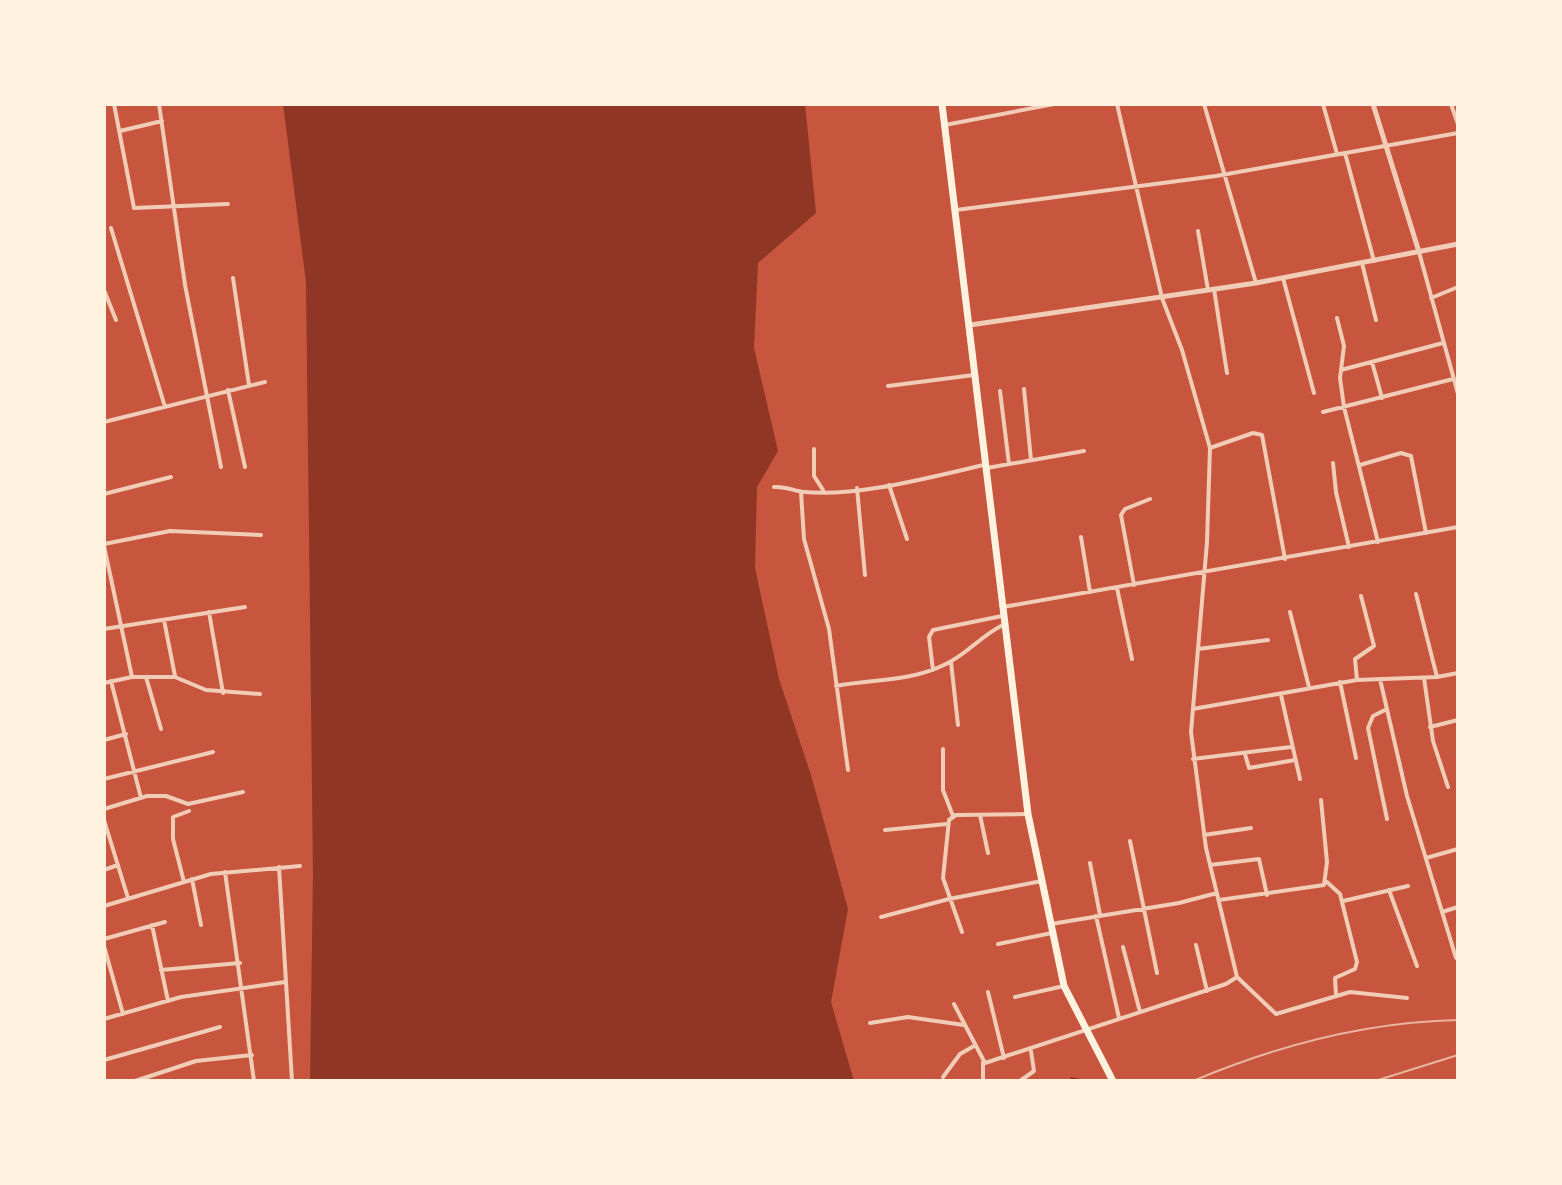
<svg xmlns="http://www.w3.org/2000/svg" width="1562" height="1185" viewBox="0 0 1562 1185" font-family="'Alegreya Sans',sans-serif">
  <rect width="100%" height="100%" fill="#c8553d"/>
  <path fill="#8f3625" d="M283,104h522l11,109 -58,50 -4,85 24,103 -21,36 -2,81 24,111 32,96 37,134 -17,93 23,79h-544l3,-208 -7,-591z"/>
  <g fill="none" stroke-linecap="round" stroke-linejoin="round">
    <path stroke="#8f3625" stroke-width="2" d="M1071,1078l13,3"/>
    <path stroke="#f1ccb7" stroke-width="4" d="M114,104l20,104 94,-4
      M159,104l26,181 36,182
      M1204,104l52,179
      M1323,104l14,50
      M1451,104l7,20
      M945,125l109,-21
      M120,131l42,-10
      M1345,153l29,108
      M956,210l260,-34 242,-43
      M111,228l54,179
      M1198,231l10,59
      M1419,252l39,142
      M1362,263l14,57
      M233,278l16,107
      M1283,278l31,115
      M1214,289l13,84
      M104,290l12,30
      M1431,298l27,-11
      M1337,318l7,28 -4,32 4,29 34,135
      M1372,362l10,36
      M1341,370l102,-27
      M888,386l86,-11
      M1024,389l7,71
      M228,390l17,77
      M1000,391l9,73
      M1323,412l130,-33
      M104,422l161,-40
      M1210,448l43,-15 9,2 23,124
      M814,449v27l9,14
      M1333,463l3,29 13,55
      M1360,465l41,-12 10,3 15,77
      M987,468l97,-17
      M889,485l18,54
      M774,487c12,-1 20,4 30,5 55,5 126,-15 180,-27
      M857,488l8,87
      M801,492l3,47 25,90 19,141
      M104,494l67,-17
      M1081,537l9,55
      M104,544l66,-13 91,4
      M104,546l28,131h43l31,13 54,4
      M1134,585l-13,-70 4,-6 25,-10
      M1117,588l15,71
      M1416,594l21,83
      M1003,607l455,-80
      M209,612l14,81
      M1290,612l19,75
      M164,620l11,56
      M104,629l141,-22
      M1198,649l70,-9
      M951,662l7,63
      M933,670l-4,-33 4,-7 69,-14
      M146,677l15,52
      M1424,678l9,63 15,46
      M1380,679l27,117 49,162
      M1357,680l-2,-21 19,-13 -13,-50
      M111,681l30,117
      M1340,682l16,76
      M104,683l28,-6
      M836,686c38,-7 74,-4 110,-22 21,-10 36,-29 57,-39
      M1281,695l19,84
      M1193,709l164,-29 80,-3 21,-4
      M1430,727l28,-7
      M104,740l22,-6
      M943,749v41l10,26
      M1245,754l4,14 46,-8
      M1193,759l98,-12
      M104,779l109,-27
      M104,809l43,-13h19l22,8 55,-12
      M980,815l8,38
      M1387,819l-19,-91 5,-12 14,-7
      M104,820l24,78
      M885,830l62,-6
      M1204,835l47,-7
      M1130,841l27,132
      M1426,858l32,-9
      M1090,863l10,52
      M1210,865l49,-6 8,36
      M279,867l13,214
      M104,870l14,-5
      M225,872l29,209
      M192,879l9,46
      M184,882l-11,-43v-22l16,-6
      M1327,882l13,12 17,68 -2,7 -20,9 1,17
      M1389,890l28,76
      M1219,900l105,-15 3,-23 -6,-62
      M1343,901l65,-15
      M104,906l107,-32 89,-8
      M1442,912l16,-5
      M1096,916l23,102
      M881,917l68,-18 93,-18
      M1051,924l128,-21 38,-10
      M152,925l16,76
      M962,932l-19,-54 6,-58 7,-5 72,-1
      M104,939l61,-17
      M998,944l54,-11
      M1196,945l11,46
      M104,946l19,68
      M1123,947l17,65
      M161,970l79,-7
      M1237,977l39,37 74,-22 57,6
      M988,992l16,66
      M1015,997l49,-11
      M954,1004l31,59 241,-79 11,-7 -31,-129 -15,-116 16,-190 3,-94 -28,-98 -20,-52 -45,-194
      M104,1019l77,-22 104,-15
      M870,1023l38,-6 56,8
      M104,1060l116,-33
      M983,1062v19
      M943,1077l17,-23 14,-8
      M135,1081l61,-20 56,-6
      M1020,1081l14,-10 -3,-20"/>
    <path stroke="#f1ccb7" stroke-width="5" d="M1373,104l46,148
      M970,325l286,-42 202,-39"/>
    <path stroke="#fff3e0" stroke-width="7" d="M942,104l86,710 36,172 49,95"/>
    <path stroke="#e9b49f" stroke-width="2" d="M1193,1081c85,-36 173,-59 265,-61
      M1375,1081l83,-26"/>
  </g>
  <rect width="1562" height="1185" fill="none" stroke="#fff3e0" stroke-width="212"/>
</svg>
